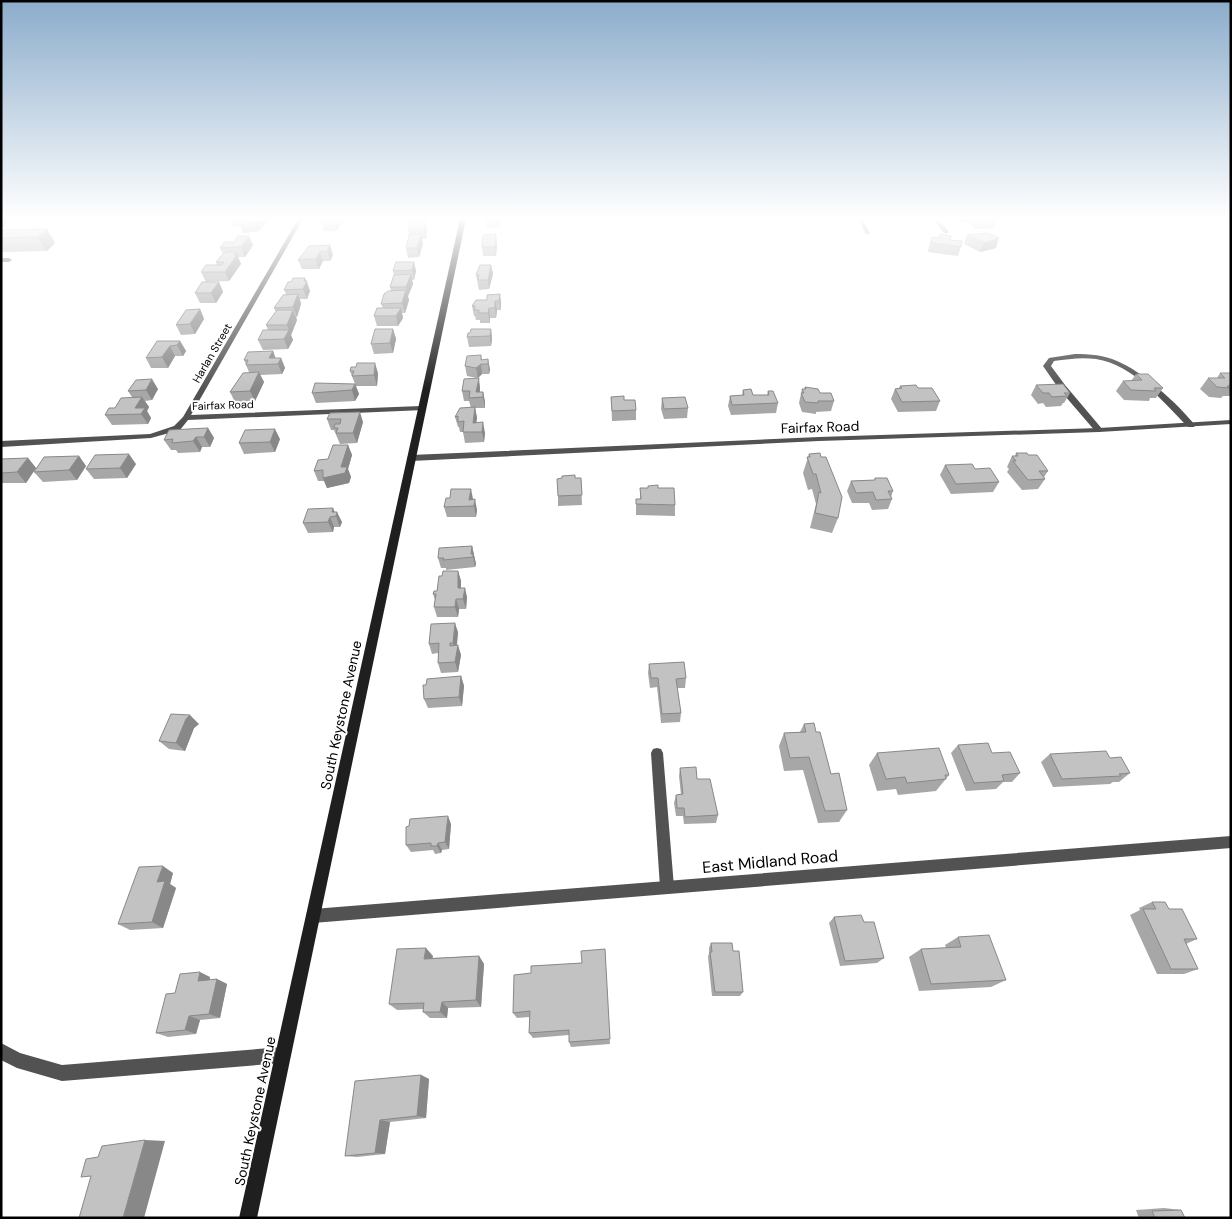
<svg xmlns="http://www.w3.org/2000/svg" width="1232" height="1219" viewBox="0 0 1232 1219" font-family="'DM Sans',sans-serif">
  <rect width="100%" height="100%" fill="#fff"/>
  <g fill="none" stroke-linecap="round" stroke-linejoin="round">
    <path fill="#525252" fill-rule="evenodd" d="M858,219h5l7,15h-4z
      M1,258h8l3,2 -3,2h-8z
      M1075,354c15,0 29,1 42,7 25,10 61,43 78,64l-1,2h-6c-26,-26 -54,-62 -92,-68 -14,-2 -28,0 -42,2l-3,5 14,19 38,45 -4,2h-3l-37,-43 -16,-23 6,-8z
      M657,748l4,1 2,4 11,134 -2,5 -5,2 -5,-2 -2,-5 -9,-134 2,-4z
      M1,1043l19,10 42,12 221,-18 5,3 3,5 -3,5 -5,3 -221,18 -45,-13 -16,-8z"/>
    <path fill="#525252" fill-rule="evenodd" d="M298,219h5l-112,196 230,-9h3v4l-236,10 -8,10 -29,8 -150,9v-6l149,-7 24,-8 9,-9z
      M933,219h5l10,12v2h-4z
      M1231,420v4l-132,8 -280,9 -408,20 -4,-3 4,-3 408,-18 280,-9z
      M1231,836v12l-918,75 -5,-2 -2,-5 2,-5 5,-2z"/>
    <path fill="#1f1f1f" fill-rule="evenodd" d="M460,219h6l-209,999h-18z"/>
  </g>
  <path fill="#a7a7a7" d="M231,219h37v2l-9,10 -16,2 -2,-7 -7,1z
    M323,219h24l-1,4h-5l-4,8h-13l-3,-9z
    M417,219h13v2h-5l2,8 -1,10h-4l1,5 -4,13 -11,1 -2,-10 4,-13 -2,-5z
    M486,219h15l-1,8 -13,1z
    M959,219h38l-3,9 -19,1 -6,-7h-8z
    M47,229l8,14 -8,8 -46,1v-22z
    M940,234l10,6 11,7 -3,9 -30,-4 1,-6 3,-9 6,1z
    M967,235l29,13 -16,4 -16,-8z
    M497,244l-1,12h-13l-1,-9z
    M253,245l-8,12h-7l3,7 -12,17 -23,1 -5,-10 16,-7 -1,-3 7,-8 -3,-6z
    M330,245l3,10 -3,6h-7l-4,8h-17l-4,-9z
    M414,262l2,9 -2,9h-2l1,4 -5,12 1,4 -4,13h-3l1,5 -5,8h-21l-3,-10 9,-8 -2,-4 10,-13 -1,-4 4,-12 -1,-4z
    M491,265l2,9 -4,15 -10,1 -3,-15z
    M307,281l3,10 -3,8h-7l1,5 -4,13h-1l1,3 -6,15 2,5 -5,9 -25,1 -5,-10 10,-10 -2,-5 10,-13 -2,-4 12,-14 -2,-4z
    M219,282l4,10 -7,11h-16l-5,-10z
    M500,294l1,10v6h-4l-1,8h-6v5h-10v-3h-4l-1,-4h-1l-2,-10z
    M200,309l4,10 -9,15 -14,1 -5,-10z
    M393,329l3,10 -3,14 -19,1 -3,-10z
    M491,329l1,10 -1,7 -22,1 -2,-10z
    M180,341l6,10 -3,5h-8l-7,12h-17l-5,-10z
    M273,351l2,7h6l4,10 -3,6 -22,1 4,7 -9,19 -20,1 -5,-10 19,-20 -5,-12z
    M481,355l1,5 6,-1 2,11 -1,4h-7l-4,4 2,10v4h3l2,10v6h-10l2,10 -1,4 9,11 -1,9 -19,1 -2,-11h-3l-1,-5h-1l-3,-10 16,-9 -2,-7h-5l-2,-10 15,-13 -10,-2 -2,-10z
    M351,367l27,6 -1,13h-21l3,8 -4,7 -39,2 -4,-10 43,-9 -5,-13z
    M1220,373l11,1v22h-8l-2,2 -12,-1 -9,-8 8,-11h9z
    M1136,374l27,14 -7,10h-6l-1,3 -25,-1 -8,-9 7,-10h8z
    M1036,385l34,8 -6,10h-1l-2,3 -15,1 -3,-4 -5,1 -7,-9z
    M900,386l18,2 22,13 -4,10 -38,1 -7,-13 4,-10 4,-1z
    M805,387l15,6 14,8 -3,10 -15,1v2l-14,-2 -3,-9 3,-14h2z
    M158,389l-6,11 -7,1 4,6 -2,4 4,7 -3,6 -36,1 -7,-10 27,-18 -4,-6z
    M743,390l10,5h14l1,-4 10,12 -2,10 -45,2 -3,-9 2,-10h12z
    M611,397l13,3 12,10v10l-24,1z
    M662,398l26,10 -1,10 -23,1 -3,-10z
    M330,413l33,9 -6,21 -17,1 -6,-14h-3l-4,-11z
    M208,428l6,10 -4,9h-8l-2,5 -22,1 -2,-3h-5l-7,-10z
    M280,439l-5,13 -31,2 -5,-11z
    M348,445l4,10 -4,14 3,8 -2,6 -22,5 -3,-7h-6l-4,-10z
    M1016,453l12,2 20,16 -4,6 1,2 -7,10 -16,1 -15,-18 2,-3 -2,-2 5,-11h3z
    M809,454l12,3 17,61 -6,15 -22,-5 6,-24 -4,-15 -4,1 -5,-17z
    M79,456l7,10 -9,14 -34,2 -9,-10z
    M28,458l8,10 -10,15h-25v-24z
    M136,464l-9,14 -33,1 -8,-10z
    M945,465l30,4 24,13 -6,10 -42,2 -11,-19z
    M575,478h6l1,27 -24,1v-10z
    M875,478l18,13 -2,6 1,2 -4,10 -16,1 -3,-7h-17l-5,-12 4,-10 23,-1z
    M640,488h18l17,17v11l-39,-1v-16h4z
    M450,498l23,1 4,11 -1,7h-29l-3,-10z
    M334,512l8,10 -2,5h-6l-1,5 -25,1 -5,-10z
    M472,546l4,18 -1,3 -29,3v-2h-5l-3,-10z
    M458,571l3,10v7l6,9 -1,12h-7l-1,8h-21l-3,-10 1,-7 -2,-6 4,-3 5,-15z
    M458,632l-1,13 4,10 -3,17 -17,1 -3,-10v-10l-6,1 -3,-10z
    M649,664l37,14 -1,10h-8l4,25 -1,9 -19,1 -4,-36 -7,1 -2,-15z
    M461,676l3,10 -2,20 -34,2 -4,-9 2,-14z
    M199,724l-5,4 -9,23 -16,-2 -10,-8z
    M804,724l12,8 15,42 16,36 -8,12 -21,1 -15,-53 -19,1 -5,-25 5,-13 16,-1z
    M958,745l34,8 28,20 -8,9h-9l-7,7 -30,2 -15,-38z
    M877,753l72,22 -13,16 -38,4 -2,-6 -19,2 -8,-26z
    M1050,754l60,4 20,15 -11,9h-6l-3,2 -57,3 -12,-25z
    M680,768l17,11 21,36 -2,8 -32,1 -1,-8h-7l-2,-13 2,-8h5l-2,-19z
    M451,824l-2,25 -7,1 -1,3 -6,1 -2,-4 -22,2 -5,-7z
    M173,873l-3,11 6,4 -13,40 -33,2 -12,-6z
    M1152,902l17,7 28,30 -11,5 12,25 -14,5h-27l-27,-59 10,-5 -1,-2z
    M834,917l30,5 20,36 -7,5 -37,3 -11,-43z
    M958,937l48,43 -15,7 -72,4 -10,-34 12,-8 25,-1 -1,-3z
    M711,943l22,8 10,41 -3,4h-28l-4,-39 1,-4v-5z
    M605,949l5,95 -39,3 -2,-5v-7l-36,3 -4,-5v-16l-12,1 -4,-5 18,-40 51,-10z
    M433,956l-1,2 47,-2 5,8 -3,43 -33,1 -1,10h-17l-7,-6v-3l-26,1 -8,-6z
    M210,977v3l7,-1 10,5 -7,34 -20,2 -4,14 -28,3 -12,-4 19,-40z
    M421,1075l8,4 -3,39 -36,4 -5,32 -28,3 -12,-1z
    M1164,1208l17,2 4,8h-46l-3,-8z"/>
  <path fill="#888" d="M1,219h10l-8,8 -2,-3z
    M258,219h10v2l-9,10 -16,2 -3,-9z
    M336,219h4l1,4 -4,8 -2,-9z
    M425,220l2,9 -1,10 -2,-10z
    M47,229l8,14 -8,8 -9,-14z
    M421,234l2,10 -4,13 -2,-9z
    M496,234l1,10 -1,12 -1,-9z
    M249,236l4,9 -8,12 -4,-10z
    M999,238l-3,10 -16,4 4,-9z
    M330,245l3,10 -3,6 -3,-10z
    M236,252l5,12 -12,17 -4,-9z
    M320,252l3,9 -4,8 -3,-10z
    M414,262l2,9 -2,9 -2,-10z
    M491,265l2,9 -4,15 -1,-9z
    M411,274l2,10 -5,12 -2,-9z
    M305,278l5,13 -3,8 -4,-10 1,-8z
    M219,282l4,10 -7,11 -5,-10z
    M406,290l3,10 -4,13 -3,-10z
    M298,294l3,10 -4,13 -4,-10z
    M500,294l1,10v6l-2,-9z
    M495,301l2,9 -1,8 -1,-10z
    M401,308l2,10 -5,8 -2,-10z
    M489,308l1,10v5l-2,-10z
    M200,309l4,10 -9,15 -5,-10z
    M293,310l4,10 -6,15 2,5 -5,9 -4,-10 5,-9 -2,-5z
    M393,329l3,10 -3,14 -3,-10z
    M491,329l1,10 -1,7 -1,-10z
    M180,341l6,10 -3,5 -6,-11z
    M170,346l5,10 -7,12 -6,-11z
    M273,351l4,11 -8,-4z
    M281,358l4,10 -3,6 -4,-10z
    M488,359l2,11 -1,4 -1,-10z
    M375,363l3,10 -1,13 -3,-11z
    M481,364l1,10 -4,4 -2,-10z
    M259,372l5,10 -9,19 -5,-10z
    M479,378l1,10 -1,10 -3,-6z
    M152,379l6,10 -6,11 -6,-10z
    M355,384l4,10 -4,7 -3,-11z
    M483,392l2,10v6l-2,-11z
    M142,397l7,10 -2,4 4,7 -3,6 -7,-10 -6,-6z
    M475,407l2,11 -2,15 -2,-10z
    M360,412l3,10 -6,21 -4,-10z
    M483,422l2,11 -1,9 -2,-10z
    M208,428l6,10 -4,9 -6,-10z
    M275,429l5,10 -5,13 -5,-10z
    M196,437l6,10 -2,5 -7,-11z
    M348,445l4,10 -4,14 3,8 -2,6 -22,5 -4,-10 18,-11z
    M129,454l7,10 -9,14 -7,-10z
    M79,456l7,10 -9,14 -8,-10z
    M28,458l8,10 -10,15 -9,-11z
    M471,489l2,10 -1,7 -3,-6z
    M475,499l2,11 -1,7 -2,-11z
    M333,508l3,7 1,-3 5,10 -2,5 -4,-11 -4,-4z
    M330,517l4,10 -1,5 -5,-10z
    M472,546l4,18 -1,3 -2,-10 -2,-3z
    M458,571l3,10v17l-3,-10z
    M465,588l2,9 -1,12 -3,-10z
    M456,599l3,10 -1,8 -3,-10z
    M455,623l3,9 -2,20 -3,-9z
    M458,645l3,10 -3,17 -3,-10z
    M461,676l3,10 -2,20 -3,-9z
    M190,715l9,9 -5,4 -9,23 -9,-8 10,-24z
    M448,816l3,8 -2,25 -4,-7z
    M438,843l4,7 -1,3 -4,-7z
    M163,866l10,7 -3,11 6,4 -13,40 -11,-6 5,-40z
    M426,948l7,8 -2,10 -7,-7z
    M479,956l5,8 -3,43 -5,-7z
    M200,972l10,5 -2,8 -10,-4z
    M217,979l10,5 -7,34 -11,-4z
    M442,1002l6,6 -1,10 -7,-6z
    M189,1016l11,4 -4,14 -11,-4z
    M421,1075l8,4 -3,39 -9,-2z
    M380,1120l10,2 -5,32 -10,-1z
    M145,1140l20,1 -21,77h-21z"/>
  <path fill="#c2c2c2" stroke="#888" d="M244,219h14l-3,3 -15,2z
    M323,219h13l-1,3h-14z
    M411,220h14l-1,9 -16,1z
    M47,229l-9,8 -37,1v-8z
    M988,233l11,5 -15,5 -17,-8z
    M421,234l-4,14h-11l3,-13z
    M496,234l-1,13h-13l1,-12z
    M940,234l11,2 -1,4 12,1 -1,6 -30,-4 1,-6 7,1z
    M238,236h11l-8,11 -21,1 4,-6h10z
    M330,245l-3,6 -7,1 -4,7 -18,1 11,-14z
    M226,252h10l-2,3h3l-12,17h-24l5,-7h16l2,-3h-8l6,-7z
    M396,262h18l-2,8 -19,1z
    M480,265h11l-3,15h-10l1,-5h-3z
    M411,274l-5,13h-16l4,-12z
    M293,278h12l-1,3h3l-4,8 -19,1 4,-8h3z
    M202,282h17l-8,11h-16z
    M406,290l-4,13 -21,1 3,-10 4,-3z
    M298,294l-5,13 -19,1 9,-13z
    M500,294l-1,7h-4v7h-6l-1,5h-9v-3h-5l1,-4h-3l4,-6h11v-5z
    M377,308h24l-5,8h-22z
    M200,309l-10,15 -14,1 10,-15z
    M277,310h16l-6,15h-21z
    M375,329h18l-3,14 -19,1z
    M471,329h20l-1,7 -23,1 1,-4h2z
    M263,330h26l-5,9 -26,1z
    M157,341h23l-3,4 -7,1 -8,11 -16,1z
    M273,351l-4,7h12l-3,6 -32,1 2,-5h-4l4,-8z
    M481,355v5l7,-1v5h-7l-5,4 -11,-2 2,-10z
    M357,363h18l-1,12 -22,1 2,-5h-4l1,-4h5z
    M259,372l-9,19 -20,1 13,-19z
    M1220,373h10l1,1v12h-4l2,2 -12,-1 -9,-9h17z
    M1136,374h12l15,14h-9l2,3 -25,-1 -8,-9 19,-1z
    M479,378l-3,14h7v5l-14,1 1,-7h-8l2,-12z
    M152,379l-6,11 -18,1 8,-11z
    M315,383l40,1 -3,6 -40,3z
    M1063,384l7,9h-6l3,3 -15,1 -3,-4h-6l-7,-8z
    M916,385l2,3h14l8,13 -38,1 -7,-13 7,-1 -2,-2z
    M805,387l13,2 2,4h11l3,8h-16v2l-13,-1 -4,-9h3l-2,-4h4z
    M751,389l2,6h16l-1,-4h5l5,12 -46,2 -2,-9 14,-1 -1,-5z
    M624,396v4h11l1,10 -24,1 -1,-14z
    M142,397l-7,11h10l-4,6 -36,1 4,-7h6l6,-10z
    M685,397l3,11 -24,1 -2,-11z
    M475,407l-2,16 10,-1 -1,10h-19l1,-11 -6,1v-6l-3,1 5,-9z
    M360,412l-7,21h-17l2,-5h-4l1,-4h5l1,-5h-14l3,-6z
    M208,428l-4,9h-8l-3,4 -21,2 1,-4 -9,1 5,-10z
    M275,429l-5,13 -31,1 6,-13z
    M333,445h15l-7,22h6l-2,6 -22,5v-8l-9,1 4,-11 10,-1z
    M820,453l1,4h5l16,40 -4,21 -23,-5 4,-21 2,1 -5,-19h-3l-6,-17h3l-1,-3z
    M1016,453h11l1,2h9l11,16h-9l6,8 -17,1 -15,-19h3l-4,-5h6z
    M129,454l-9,14 -34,1 9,-14z
    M79,456l-10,14 -35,2 10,-15z
    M28,458l-11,14 -16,1v-14z
    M972,464l3,5 15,-1 9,14 -43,2 -11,-19z
    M575,475v3h6l1,17 -24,1 -1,-17 5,-1v-2z
    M875,478h12l6,13h-5l4,8 -16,1 -3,-8 -17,1 -5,-12 24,-1z
    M658,485v3h16l1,17 -39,-1v-5h5l-1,-11h8v-2z
    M451,489h20l-2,11 6,-1 -1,7 -30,1 2,-9h4z
    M333,508l-1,4h5l-1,4 -6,1 -2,5 -25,1 5,-14z
    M472,546l-1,8h2v3l-30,3 1,-2h-6l1,-10z
    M443,571h15v17h7l-2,11h-7l-1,8h-21l2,-13h-3l1,-3h3l2,-15h3z
    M455,623l-2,20h-3v3l8,-1 -3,17 -17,1 1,-20 -10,1 2,-20z
    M684,662l2,16 -10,1 5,34 -19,1 -4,-36h-7l-2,-14z
    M461,676l-2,21 -35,2 -1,-14h3l1,-6z
    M171,714l19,1 -4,4 -10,24 -17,-2z
    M814,723l2,9h4l11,42 8,-1 8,37 -22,1 -16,-54 -19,1 -6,-25 22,-1 -2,-8z
    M988,743l4,10 18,-1 10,21 -18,2 2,6 -30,2 -16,-38z
    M939,748l10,27h-4l1,4 -39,4 -2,-6 -19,2 -9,-26z
    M1106,751l4,7 11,-1 9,16 -11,1 2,2 -59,3 -12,-25z
    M696,767l1,12h13l8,36 -33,2 -1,-9h-7l-1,-13 7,-1 -3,-26z
    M448,816l-3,26 -7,1 -1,3h-6v-3l-25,2v-18l3,-1 1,-7z
    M163,866l-6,16 8,-1 -13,41 -34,2 21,-57z
    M1152,902h13l4,7h13l15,30h-13l14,30h-27l-28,-60h13z
    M861,915l3,7h10l10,36 -39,3 -11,-44z
    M989,935l17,45 -75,4 -10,-35 40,-2 -3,-10z
    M711,943h21l1,8h6l4,41h-28l-5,-40h2z
    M426,948l-2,11 55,-3 -3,44 -34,2 -2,10h-17l1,-9 -35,1 8,-55z
    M605,949l5,90 -41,3v-12l-40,3 1,-22 -17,2 1,-38 17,-2v-7l51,-3 -1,-12z
    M200,972l-2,9 19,-2 -8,35 -20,2 -4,14 -29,3 10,-39 9,-1 5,-19z
    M421,1075l-4,41 -37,4 -5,33 -30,3 10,-75z
    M145,1140l-22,78h-44l12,-42 -10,1 5,-18 12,-2 4,-11z
    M1181,1210l4,8h-30l-3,-7z"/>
  <linearGradient id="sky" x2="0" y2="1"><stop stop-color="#8baccb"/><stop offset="0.56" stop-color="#fff"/><stop offset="1" stop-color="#fff" stop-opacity="0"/></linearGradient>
  <rect width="1232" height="390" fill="url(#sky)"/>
  <g text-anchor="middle" stroke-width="4" stroke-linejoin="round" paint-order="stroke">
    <g font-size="11" fill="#000" stroke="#fff">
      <text transform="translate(212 353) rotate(-60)" y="4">Harlan Street</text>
      <text transform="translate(223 405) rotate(-2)" y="4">Fairfax Road</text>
    </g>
    <g font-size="14" fill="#000" stroke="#fff">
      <text transform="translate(820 427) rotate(-2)" y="5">Fairfax Road</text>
      <text transform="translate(341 715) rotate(-78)" y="5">South Keystone Avenue</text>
      <text transform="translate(255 1111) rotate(-78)" y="5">South Keystone Avenue</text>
    </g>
    <g font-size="16" fill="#000" stroke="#fff">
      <text transform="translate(770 861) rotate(-5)" y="6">East Midland Road</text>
    </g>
  </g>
  <rect width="1232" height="1219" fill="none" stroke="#000000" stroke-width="5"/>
</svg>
